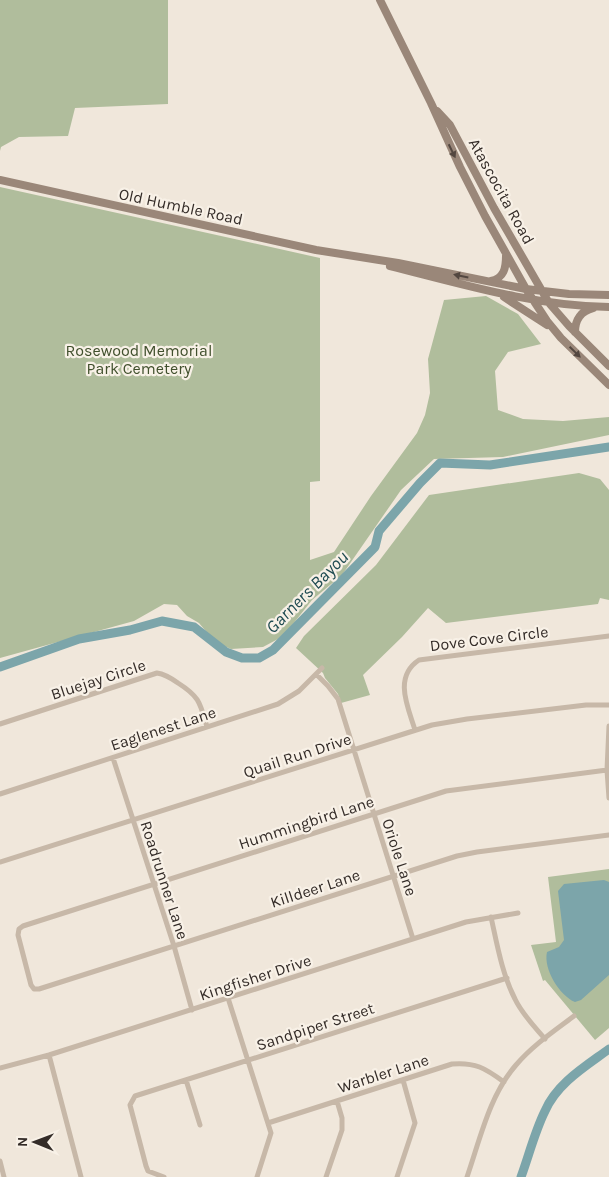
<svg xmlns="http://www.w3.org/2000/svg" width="609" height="1177" viewBox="0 0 609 1177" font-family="Karla,sans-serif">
  <rect width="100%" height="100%" fill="#f0e7db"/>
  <path fill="#b0bd9c" d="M0,0h168v104l-93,4 -7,28 -49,1 -18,10 -1,4z
    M0,187l320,71v223l-10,1v78l24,-8 37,-56 46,-63 8,-18 5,-22 -2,-34 16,-59 42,-4 32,18 23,30 -33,8 -13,19 3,39 25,9 40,2 46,-4v18l-106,22 -69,2 -33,31 -59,85 -30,25 -23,29 -11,10 -15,8 -32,2 -16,-7 -16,-19 -12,-7 -10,-11 -13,-1 -30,17 -134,37z
    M579,473l21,6 9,11v110l-9,-2 -2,6 -152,19 -18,-15 -26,29 -39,38 7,20 -29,8 -3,-9 -13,-16 -2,-5 -27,-25 8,-12 72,-71 53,-70z
    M609,869v159l-14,12 -50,-60 -2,1 -12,-36 25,-3 -8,-65z"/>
  <path fill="#7ca5aa" d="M604,880l5,2v93l-28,25 -6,2c-15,-6 -32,-33 -28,-50l12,-5 5,-7 -6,-49 6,-7z"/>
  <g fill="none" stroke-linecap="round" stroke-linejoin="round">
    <path stroke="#7ca5aa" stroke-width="9" d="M0,667l79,-28 51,-9 32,-9 32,6 32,25 16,6h17l14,-8 102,-103 4,-16 41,-48 20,-20 50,2 119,-18
      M521,1177c8,-22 14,-46 24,-66 12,-28 41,-45 64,-62"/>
    <path stroke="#c7b8a8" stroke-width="5" d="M316,674l12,12 10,13 75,240
      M0,724l157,-51c8,1 14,5 21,10 22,14 22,20 29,44
      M609,726l-2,44 2,28
      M415,730c-7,-23 -22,-53 4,-70l190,-24
      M113,758l61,188 18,64
      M607,770l-161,21 -423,135 -4,3 -1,6 13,50 3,4h5l418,-133 20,-4 132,-17
      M0,794l278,-90 21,-13 23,-23
      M0,862l432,-137 35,-6 119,-14h23
      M491,917c6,27 11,57 24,82 7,15 19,27 30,40
      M228,998l43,135 -14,44
      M49,1055l32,122
      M0,1068l49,-13 417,-133 52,-9
      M186,1080l14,45
      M268,1123l184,-59c23,-2 33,4 52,18
      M0,1161l4,16
      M164,1177l-16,-6 -2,-5 -16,-61 5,-9 372,-118
      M326,1177l16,-47v-12l-5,-17
      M397,1177l18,-54 -12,-43
      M467,1177c13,-37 22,-81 49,-112 16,-19 38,-34 58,-49"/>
    <path stroke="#9a8779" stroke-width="8" d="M380,0l51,103 29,64 25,49 41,73 21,32 14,17 48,47
      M437,111l13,14 44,83 55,95 20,23 40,40
      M0,180l316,70 82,13 128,26 43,5 40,1
      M390,266c72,18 144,40 219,41
      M491,281c13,-3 15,-13 15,-25
      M504,297l43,28
      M575,332c0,-12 6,-21 18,-24"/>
  </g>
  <defs><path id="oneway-solid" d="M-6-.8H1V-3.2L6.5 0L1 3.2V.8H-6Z" transform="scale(1.25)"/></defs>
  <g fill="#534740">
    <use href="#oneway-solid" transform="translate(452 151) rotate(64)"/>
    <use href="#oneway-solid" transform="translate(461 276) rotate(-168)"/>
    <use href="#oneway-solid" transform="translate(575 352) rotate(44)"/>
  </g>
  <g text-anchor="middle" stroke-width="4.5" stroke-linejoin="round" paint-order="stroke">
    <g font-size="16" fill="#342c28" stroke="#f8f1e7">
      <text transform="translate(502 191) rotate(61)" y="6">Atascocita Road</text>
      <text transform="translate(181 206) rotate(12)" y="6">Old Humble Road</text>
      <text transform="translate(489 638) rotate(-7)" y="6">Dove Cove Circle</text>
      <text transform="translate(98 679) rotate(-18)" y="6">Bluejay Circle</text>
      <text transform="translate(163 728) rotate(-18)" y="6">Eaglenest Lane</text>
      <text transform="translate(297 755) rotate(-18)" y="6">Quail Run Drive</text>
      <text transform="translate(306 822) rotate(-18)" y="6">Hummingbird Lane</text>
      <text transform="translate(400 857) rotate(72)" y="6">Oriole Lane</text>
      <text transform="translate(165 880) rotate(72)" y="6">Roadrunner Lane</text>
      <text transform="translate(315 888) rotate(-18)" y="6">Killdeer Lane</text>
      <text transform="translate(255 977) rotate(-18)" y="6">Kingfisher Drive</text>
      <text transform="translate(315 1026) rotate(-18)" y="6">Sandpiper Street</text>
      <text transform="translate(383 1073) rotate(-18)" y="6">Warbler Lane</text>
    </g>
    <g font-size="16" fill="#41502d" stroke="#f8f1e7">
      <text x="139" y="356">Rosewood Memorial<tspan x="139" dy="18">Park Cemetery</tspan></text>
    </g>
    <g font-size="18" font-style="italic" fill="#204c52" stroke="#f8f1e7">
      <text transform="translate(307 592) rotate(-45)" y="6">Garners Bayou</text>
    </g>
  </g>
  <g transform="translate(35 1142) rotate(271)" stroke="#f8f1e7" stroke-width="4" paint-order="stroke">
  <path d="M0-4L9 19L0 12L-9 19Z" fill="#342c28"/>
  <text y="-8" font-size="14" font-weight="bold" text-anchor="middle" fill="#342c28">N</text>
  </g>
</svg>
